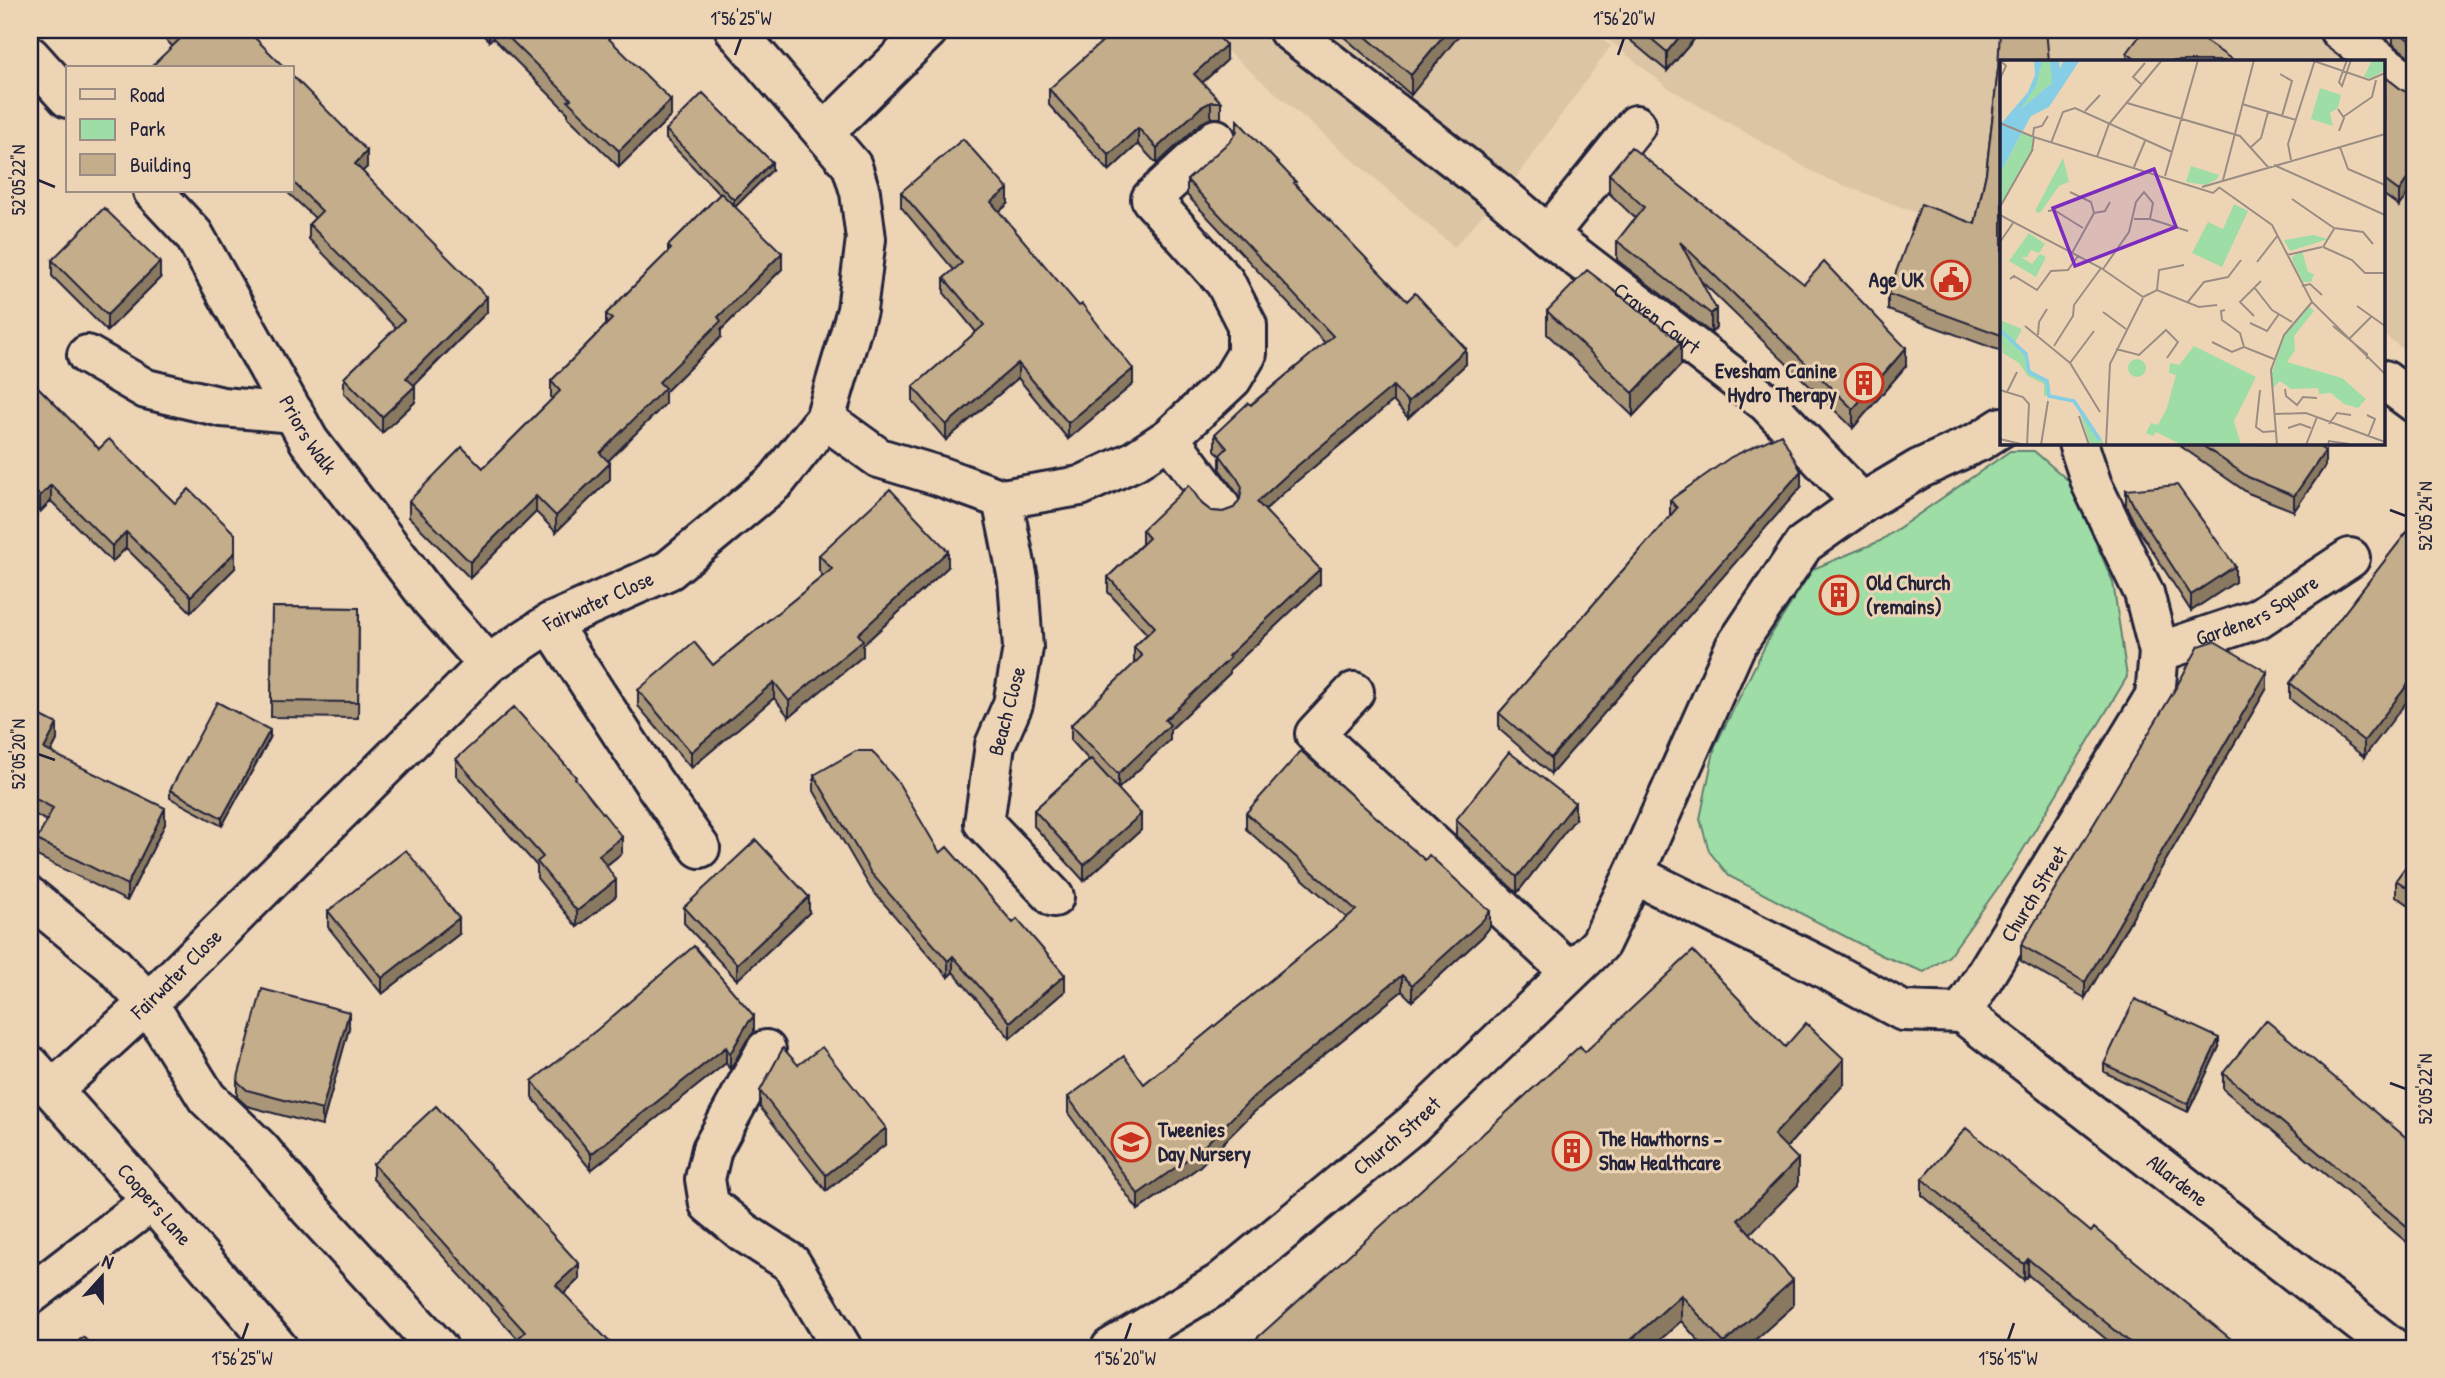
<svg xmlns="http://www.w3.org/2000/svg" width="2445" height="1378" viewBox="0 0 2445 1378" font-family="'Patrick Hand',sans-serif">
  <rect width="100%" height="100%" fill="#ecd4b4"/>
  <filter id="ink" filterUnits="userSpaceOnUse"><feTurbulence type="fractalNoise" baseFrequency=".0143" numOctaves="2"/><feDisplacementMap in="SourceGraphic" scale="14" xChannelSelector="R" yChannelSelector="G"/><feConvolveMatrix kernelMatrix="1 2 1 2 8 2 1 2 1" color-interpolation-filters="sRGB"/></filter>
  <g filter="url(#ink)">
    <path fill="#dcc5a5" d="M1208,30h382l21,16 -96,133 -61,68 -227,-196z
      M1596,30h819v328l-31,-23v-104l3,-4 -3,-3v-163h-382v184l-180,-68 -155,-90z"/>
    <path fill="#9edda5" stroke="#608070" stroke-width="2" d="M2010,451h24l35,30 44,101 14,95 -115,191 -63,88 -25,16 -41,-16 -154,-80 -20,-25 -9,-32 15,-73 54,-108 44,-69 67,-28z"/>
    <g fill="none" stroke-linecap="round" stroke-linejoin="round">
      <defs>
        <g id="minor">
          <path d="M1288,30l208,161 52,44"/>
          <path d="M30,56l38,42"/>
          <path id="s1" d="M1636,125l-88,110 219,168 95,100"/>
          <path d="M824,133l104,-103"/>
          <path id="s2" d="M153,191l41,44 115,206 122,159 57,64"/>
          <path d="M87,355l59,34 76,18 72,6"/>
          <path d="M2384,380l31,23"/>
          <path d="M825,419l54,39 60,18 63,23 78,-13 54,-25 35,-23 63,-59 15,-25v-29l-22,-43 -74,-83 65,-60"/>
          <path d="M1169,438l51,68"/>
          <path d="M1002,499l16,80 5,69 -10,56 -18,41 -11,78 70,74"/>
          <path d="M550,623l104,160 46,65"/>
          <path id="s3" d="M2159,652l98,-33 93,-61"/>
          <path d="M1354,692l-39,42 255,238"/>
          <path id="s4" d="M1634,874l186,92 83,45 59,2 193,-317 4,-44 -15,-59 -52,-108 -14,-42"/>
          <path d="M30,897l82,67 36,39 59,95 53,51 48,58 130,141"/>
          <path id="s5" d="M1962,1013l431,335"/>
          <path d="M766,1050l-54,99 -7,30 4,25 34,28 48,31 51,85"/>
          <path id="s6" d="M30,1065l122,136 126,147"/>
          <path id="s7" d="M54,1089l94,-86 340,-339 62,-41 119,-53 107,-89 49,-62 32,-109 9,-71 -6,-47 -8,-26 -117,-136"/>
          <path d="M30,1295l122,-94"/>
          <path id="s8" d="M1111,1348l109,-65 193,-159 187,-180 34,-70 101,-227 69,-103 58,-41 57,-34 61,-28 22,-14"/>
        </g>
        <path id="major" d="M2339,30l41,31
          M2384,64l31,24"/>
      </defs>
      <use href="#minor" stroke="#22223b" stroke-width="44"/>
      <use href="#major" stroke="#22223b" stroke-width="44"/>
      <use href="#minor" stroke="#ecd4b4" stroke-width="38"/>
      <use href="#major" stroke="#ecd4b4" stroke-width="38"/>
    </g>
    <path fill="#a99577" stroke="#22223b" stroke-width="2" d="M156,30h102l-5,5 -81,11z
      M478,30h126l2,6 65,80 -52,51 -51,-50v-4l-75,-75 -4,3z
      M1336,30h127l-52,65z
      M1618,30h84l-35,41z
      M2046,30l-45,321 -113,-41v-16l87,-70 11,-51 12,-104z
      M2393,30h22v31l-22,-17z
      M2127,53l107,8h-107z
      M1226,61l-24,22 19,19v16h-10l-10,5 -44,41 -19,-20 -29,27 -60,-66v-16z
      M292,75l75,92 -5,4 125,141 -73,74 1,16 -33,31 -38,-40v-15l52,-50 -87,-89v-15l6,-6 -29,-27h6z
      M2384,76l18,14 -3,116 -15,-11z
      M666,130l106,40 -37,37 47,62 -61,61v7l-56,55v12l-57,57 2,18 -54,53 -20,-20 -66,66 -61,-61v-16l74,-33 69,-69 -1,-2v-16l55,-56v-11l62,-62v-6l52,-52 -54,-55z
      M1609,174l297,192 -53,62 -152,-147 15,47 -5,5 -94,-73v-19l18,-23 -26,-25z
      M1187,180l109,5 170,179 -58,54 -15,-17 -102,85 -26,24 55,74 -90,85v4l-60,57v10l-52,49 23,41 -57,51 -50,-55v-16l55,-50 -18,-20v-15l64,-62 -1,-1v-15l13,-13 -39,-42v-15l34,-33v-14l60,-26 9,7 12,1 11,-4 6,-9 -3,-6 -17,-23v-14l-5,-6v-16l110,-91 -138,-148z
      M901,192l107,12 -9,8 134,172 -65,55 -50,-61 -72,62 -33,-38v-15l63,-55 -32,-39v-15l10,-8 -53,-63z
      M52,260l108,18 -53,53 -55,-55z
      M1547,311l134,54 -48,51 -86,-82z
      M30,379l69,70 136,119 -44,44 -65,-64 -14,14 -61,-61 -11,11 -10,-11z
      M2176,443h138l11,23 -31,45 -46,-18z
      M1801,487l-250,287 -52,-45v-16l171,-197v-16z
      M2126,490l109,92 -44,29 -56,-87 -9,-18z
      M2407,532l-43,225 -74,-58v-16z
      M819,555l129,12 -85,78v11l-74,61 -15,-19 -83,70 -53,-62v-16l75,-25 110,-89 -4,-5z
      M272,607l87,1 -1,110 -87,-1z
      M2267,688l-182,310 -64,-37v-16z
      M30,710l27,30 -6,12 114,72 -38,77 -90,-45v-16l10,-19 -17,-9z
      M270,738l-48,88 -52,-28v-8z
      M456,759l120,21 46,73 -16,13 10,30 -39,31 -40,-49v-12l-81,-91z
      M814,775l126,78 125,138 -55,47 -57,-66 -5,5 -77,-88 -57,-98z
      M1246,813l244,114 -8,10 -70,64 -10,-10 -148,121 -55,55 -61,43 -70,-97v-16l76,-13 203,-166 -101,-89z
      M1575,819l-58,74 -61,-57v-16z
      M2415,854v55l-19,-13v-16z
      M684,907l125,6 -72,67 -53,-57z
      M328,911l131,23 -77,60 -54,-67z
      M349,1028l-27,98 -75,-20 -10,-9v-16z
      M754,1032l-7,8 -17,30 -4,-7 -135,107 -59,-73v-16z
      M1785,1047l59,37 -58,64 12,37 -48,48 43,73 -47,42h-41l-24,-27 -30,27h-405l339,-296z
      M2219,1047l-31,65 -84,-40v-8z
      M798,1065l88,79 -60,47 -66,-84v-16z
      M2223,1073l192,72v104l-192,-160z
      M373,1164l206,115 -61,60 -145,-160z
      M1922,1179l169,53 151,116h-125l-89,-73 -4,5 -102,-85z"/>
    <path fill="#897961" stroke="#22223b" stroke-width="2" d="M245,30h13l-13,13z
      M489,30h4v8l-4,3z
      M1448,30h15l-52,65v-20z
      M1685,30h17l-35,41v-19z
      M1226,45v16l-32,29v-16z
      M671,100v16l-52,51v-16z
      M1211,102v16l-10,5 -44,41v-16l44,-41z
      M1138,128v16l-29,27v-16z
      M367,151v16l-12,12v-15z
      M772,162v8l-38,38v-8z
      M2415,168v16l-16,22v-15z
      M1008,189v15l-17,14v-16z
      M782,253v16l-61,61v7l-56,55v12l-65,65v-16l59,-71 59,-65z
      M160,262v16l-53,53v-16z
      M487,297v15l-81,81v-15z
      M1716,309v19l-5,5v-19z
      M2002,332v15l-1,4v-16z
      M1681,342v23l-48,51v-23z
      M1906,348v18l-53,62v-19z
      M1466,349v15l-58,54v-16z
      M1018,363v15l-72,62v-15z
      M1133,369v15l-65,55v-16z
      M415,386v16l-33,31v-16z
      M1393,386v15l-102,85 -34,31v-15l34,-31z
      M2325,451v15l-31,45v-15z
      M610,463v16l-54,53v-16z
      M1801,471v16l-250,287v-16z
      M51,485v16l-11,11v-16z
      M536,496v16l-66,66v-16z
      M126,532v16l-14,14v-16z
      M948,551v16l-85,78v11l-74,61v-16l69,-67z
      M235,552v16l-44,44v-16z
      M2235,566v16l-44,29v-16z
      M1320,569v15l-90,85v4l-60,57v10l-52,49v-15l47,-54 63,-64z
      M2267,672v16l-182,310v-16z
      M2415,675v16l-51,66v-16z
      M774,682v16l-83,70v-16z
      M57,724v16l-13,25v-16z
      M270,730v8l-48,88v-8z
      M1575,803v16l-58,74v-16z
      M165,808v16l-38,77v-16z
      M1141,814v16l-57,51v-16z
      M622,837v16l-23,18v-16z
      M616,880v16l-39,31v-16z
      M809,897v16l-72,67v-16z
      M1490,911v16l-8,10 -70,64v-16z
      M459,918v16l-77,60v-16z
      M953,956v16l-5,5v-16z
      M1065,975v16l-55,47v-16z
      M1402,975v16l-148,121 -55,55 -61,43v-16l116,-98z
      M349,1012v16l-27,98v-16z
      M754,1016v16l-7,8 -17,30v-16l17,-30z
      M2219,1038v9l-31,65v-8z
      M726,1047v16l-135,107v-16z
      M1844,1059v25l-70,77v-26z
      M886,1128v16l-60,47v-16z
      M1798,1159v26l-60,61v-26z
      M2028,1259v16l-4,5v-16z
      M579,1264v15l-23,22v-16z
      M1793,1280v26l-47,42h-22v-5z
      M1681,1295v26l-30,27h-29z"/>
    <path fill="#c4ad8a" stroke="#22223b" stroke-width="2" d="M171,30h76l38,38h-135l30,-29z
      M501,30h103l2,2 -2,2 67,66 -52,51 -51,-50 3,-2z
      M1115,30h97l14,15 -32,29 27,28h-10l-10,5 -44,41 -19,-20 -29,27 -60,-66z
      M1358,30h90l-37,45z
      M1641,30h44l-18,22z
      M2000,30h46l3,31h-47v271l-1,3 -113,-41 33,-90 54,20 11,-51 12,-104z
      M2144,30h45l45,31h-96l-11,-8z
      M2396,30h19v15z
      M292,75l75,76 -12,13 132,133 -81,81 9,8 -33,31 -38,-39 60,-58 -95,-96 13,-13 -30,-30z
      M2384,76l18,14 9,4 4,-1v75l-16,23 -15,-11z
      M703,93l69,69 -38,38 -68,-70z
      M1237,120l59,62 -2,1 113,118 8,-8 51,56 -58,53 -15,-16 -102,85 -34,31 63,67 -92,87 2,2 -65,62 5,5 -52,49 -47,-49 71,-69 -8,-9 21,-20 -47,-50 41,-39 -7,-8 47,-45 13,19 9,7 12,1 11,-4 6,-9 2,-12 -5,-9 -17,-23 7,-7 -12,-14 33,-31 3,2 82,-69 -146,-156 44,-40 6,-9z
      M963,139l45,50 -17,13 88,104 3,-2 51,65 -65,54 -50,-60 -72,62 -33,-38 71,-62 -40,-47 18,-15 -61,-71z
      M1631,147l173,137 20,-22 82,86 -53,61 -173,-167 36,67 -5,5 -94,-73 27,-34 -35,-33z
      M721,193l61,60 -64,64 3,4 -62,61 6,6 -65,65 10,10 -54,53 -20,-20 -66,66 -61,-61 53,-54 21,21 77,-77 -9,-10 61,-62 -6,-5 65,-65 -3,-3z
      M104,208l56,54 -53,53 -55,-55z
      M1587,270l94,72 -48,51 -86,-82z
      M30,379l69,70 10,-10 66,64 14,-14 46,45v18l-44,44 -65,-64 -14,14 -61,-61 -11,11 -10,-11z
      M1781,434l20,37 -250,287 -52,-45 178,-205 -7,-8 61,-43z
      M2199,443h115l11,8 -31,45 -46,-19z
      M2177,485l58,81 -44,29 -56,-87 -9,-18z
      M890,489l58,62 -90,83 5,6 -74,61 -15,-19 -83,70 -53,-62 56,-48 19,23 119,-96 -13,-14z
      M2407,532l8,6v137l-51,66 -74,-58z
      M272,607l87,1 -1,94 -87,-1z
      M2214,641l53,31 -182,310 -64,-37 153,-254 25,-45z
      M217,702l53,28 -48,88 -52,-28z
      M514,707l62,70 -1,1 47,59 -23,18 17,25 -39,31 -40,-49 6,-5 -87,-98z
      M30,710l27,14 -13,25 121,59 -38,77 -90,-45 16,-32 -23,-12z
      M856,751h16l26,31 42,71 7,-6 66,76 4,-4 48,56 -55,47 -57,-66 -5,5 -77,-88 -57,-98z
      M1301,751l124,109 4,-5 61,56 -8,10 -70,64 -10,-10 -148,121 -55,55 -61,43 -70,-97 56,-41 20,28 212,-174 -110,-97z
      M1509,752l66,51 -58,74 -61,-57z
      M1091,759l50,55 -57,51 -50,-55z
      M756,840l53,57 -72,67 -53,-57z
      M406,850l53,68 -77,60 -54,-67z
      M2415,854v39l-19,-13z
      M694,946l60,70 -7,8 -17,30 -4,-7 -135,107 -59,-73 66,-52z
      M1693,951l92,96 21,-24 38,36 -70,76 24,24 -60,61 55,60 -69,63 -43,-48 -59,53h-376l334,-302 5,6z
      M262,989l87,23 -27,98 -75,-20 -10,-9z
      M2135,999l84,39 -31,66 -84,-40z
      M2266,1020l149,125v88l-192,-160z
      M822,1047l64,81 -60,47 -66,-84 23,-43 15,17z
      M436,1106l143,158 -23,21 59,63h-107l17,-16 -152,-168z
      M1966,1128l125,104 3,-4 148,120h-105l-109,-89 -4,5 -102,-85z
      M83,1337l11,11h-23z"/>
  </g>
  <path fill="none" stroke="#22223b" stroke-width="2.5" d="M735,55l6,-17M1618,55l6,-17M38,180l17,7M2390,510l16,6M38,754l17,6M2390,1083l16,6M242,1340l6,-17M1125,1340l6,-17M2008,1340l6,-17"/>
  <defs>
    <symbol id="civic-ring" viewBox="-11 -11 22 22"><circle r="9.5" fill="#ecd4b4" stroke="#c8321e" stroke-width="1.5"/><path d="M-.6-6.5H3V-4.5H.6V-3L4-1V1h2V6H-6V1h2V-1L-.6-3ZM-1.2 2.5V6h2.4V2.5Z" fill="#c8321e"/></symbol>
    <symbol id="building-ring" viewBox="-11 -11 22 22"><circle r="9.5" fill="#ecd4b4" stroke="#c8321e" stroke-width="1.5"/><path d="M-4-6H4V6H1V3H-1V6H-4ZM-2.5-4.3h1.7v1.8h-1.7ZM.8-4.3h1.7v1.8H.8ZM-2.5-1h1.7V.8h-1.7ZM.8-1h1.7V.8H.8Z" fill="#c8321e"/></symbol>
    <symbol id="school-ring" viewBox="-11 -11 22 22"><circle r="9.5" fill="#ecd4b4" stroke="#c8321e" stroke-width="1.5"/><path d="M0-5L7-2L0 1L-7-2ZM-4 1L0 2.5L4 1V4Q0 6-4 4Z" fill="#c8321e"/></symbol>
  </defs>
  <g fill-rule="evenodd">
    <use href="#civic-ring" x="1929" y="258" width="44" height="44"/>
    <use href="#building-ring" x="1842" y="361" width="44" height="44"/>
    <use href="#building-ring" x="1817" y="573" width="44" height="44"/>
    <use href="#school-ring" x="1109" y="1120" width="44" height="44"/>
    <use href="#building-ring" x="1550" y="1129" width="44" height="44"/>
  </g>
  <g text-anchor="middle" stroke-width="6" stroke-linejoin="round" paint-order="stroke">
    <g font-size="21" font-weight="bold" fill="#22223b" stroke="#ecd4b4" text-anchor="start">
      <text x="1924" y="287" text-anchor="end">Age UK</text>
      <text x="1837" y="378" text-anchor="end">Evesham Canine<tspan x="1837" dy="24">Hydro Therapy</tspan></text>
      <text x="1866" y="590">Old Church<tspan x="1866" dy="24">(remains)</tspan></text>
      <text x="1158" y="1137">Tweenies<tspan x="1158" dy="24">Day Nursery</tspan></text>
      <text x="1599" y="1146">The Hawthorns -<tspan x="1599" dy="24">Shaw Healthcare</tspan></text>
    </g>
    <g font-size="21" fill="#22223b" stroke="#ecd4b4">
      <text dy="7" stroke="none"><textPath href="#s1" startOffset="278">Craven Court</textPath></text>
      <text dy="7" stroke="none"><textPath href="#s2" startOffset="290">Priors Walk</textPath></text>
      <text dy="7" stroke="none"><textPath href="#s7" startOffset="735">Fairwater Close</textPath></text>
      <text dy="7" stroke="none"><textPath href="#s3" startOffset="107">Gardeners Square</textPath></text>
      <text transform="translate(1007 711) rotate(-75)" y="7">Beach Close</text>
      <text dy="7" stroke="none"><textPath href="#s4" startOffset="500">Church Street</textPath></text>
      <text dy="7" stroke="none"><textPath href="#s7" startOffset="168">Fairwater Close</textPath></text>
      <text dy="7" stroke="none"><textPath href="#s8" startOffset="357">Church Street</textPath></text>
      <text dy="7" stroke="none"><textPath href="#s5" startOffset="273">Allardene</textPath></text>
      <text dy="7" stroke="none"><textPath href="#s6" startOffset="187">Coopers Lane</textPath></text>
    </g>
  </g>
  <g transform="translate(2000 60)">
    <rect width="385" height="385" fill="#ecd4b4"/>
    <path d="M42,0h9l1,23 -31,26zM372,0h13v10l-14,8 -7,-1zM320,28l21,7 -3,13 -8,5 3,13 -22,-7zM22,73l12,4 -2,14 -32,56v-34zM63,98l6,24 -10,4 -19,27 -5,-2zM191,106l28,9 -2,4 -11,6 -20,-3zM234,144l14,7 -26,56 -30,-14 16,-31 15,7zM29,173l16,11 -6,9 -8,-3 -4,7h-6l11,7 8,-10 6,3 -10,20 -27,-16zM313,175l15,4 -38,12 -6,-11zM302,191l6,21 6,2 -3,8h-8l-10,-20 -1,-5zM308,245l6,6 -20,25 1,14 -8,12 55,16 24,21 -8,9 -14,-4 -13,-11 -12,1 -1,-6 -27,1 -11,-8 -8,8 -1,-13 13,-41zM0,260l22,9 -7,13 12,11v15l22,13 1,14 -6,1v-12l-16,-8 -9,-13 -16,-10zM194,286l62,31 -22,44 7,24h-59l-26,-13 -3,4 -7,-3 5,-10 7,2 9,-17 9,-33 -7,-2 1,-10 9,2zM128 308a9 9 0 1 1 18 0a9 9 0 1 1-18 0ZM83,351l20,31 -1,3h-12l-10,-32z" fill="#9edda5"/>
    <path d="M34,0l8,2 -6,24 -15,23 31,-26 -2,-23h9l1,9 4,-9h16l-31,47 -18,9 -31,57v-48l28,-33 7,-17z" fill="#85cee6"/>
    <path fill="none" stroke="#85cee6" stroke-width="3.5" d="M0,270l26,24 3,18 18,9 2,15 25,5 26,39"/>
    <path fill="none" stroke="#9b8d84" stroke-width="2" d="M0,0l6,6 -6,13M311,0l58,20 16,-7M347,0l-8,22 3,4 9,-26M280,14l12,7 -10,35M142,25l-9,-8 12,-14M127,43l113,33 28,31M242,44l54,16M338,49l6,9 -5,13M85,51l15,-16M343,57l29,-20 4,-17M0,63l34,14M33,76l1,-8 8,-2 6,-10M51,83l12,-31 12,-4 97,44M251,87l10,-9 7,-26M340,87l8,22 37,16M32,91l2,-14 179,56 7,-6M97,97l12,-33 53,-64M291,100l-3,-16 27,-84M274,105l111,50M134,107l11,-26M165,116l33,-116M223,120l31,-120M202,127l183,-53M220,128l52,37 40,77 73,72M70,132l21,10 3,11 -22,40M292,139l42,29 29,4 10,12M0,147l33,-58M48,151l6,-1 29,18M94,153l11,-2 5,-9M0,155l101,53 42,29M150,159l38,12M0,182l13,-19M323,187l29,13 13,13h20M323,187l11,-18M287,195l35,-8M257,202l21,-27M103,209l26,-37 7,-30 8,-10 9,11 -3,16h-16M10,219l4,-3 23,14 14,-19 17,-1 10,-14M302,226l8,-2 12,11M254,227l18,23 20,12M157,230l2,-20 25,-5M143,237l14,-7 42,17 18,-2M187,243l17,-21 24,-5 13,-17M357,246l28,20M225,250l-4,1 1,9 18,13 4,14 30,12M103,252l23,17M254,256l-14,-14 21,-21M250,263l17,8 12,-17M25,266l45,37 30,49M333,266l34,28v5M38,275l1,-13 8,-13M350,278l21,-21M212,282l20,10 12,-5M54,286l19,-30 1,-11 27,-37M116,289l23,6 27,-25 12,12 -11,16M70,303l24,-32M285,329l1,7 11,9 6,-8 14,1M0,330l23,7 6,7 -2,41M260,330l-4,37 7,5 13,-1M7,332l10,-20M275,354l31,-1 79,29M367,355l8,4 -7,18M79,356l10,29M329,364l8,-11 14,2M288,368l12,-4 11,4M0,379l25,6M41,385l7,-44M106,385l4,-81 33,-66M277,385l-6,-75 13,-35 28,-33M306,385l11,-28M328,385l1,-4 20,3"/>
    <path fill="#7b2cbf" fill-opacity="0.15" stroke="#7b2cbf" stroke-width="3.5" d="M154,109l22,58 -101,39 -22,-58z"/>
    <rect width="385" height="385" fill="none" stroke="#22223b" stroke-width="3.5"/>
  </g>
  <rect width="2445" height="1378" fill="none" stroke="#ecd4b4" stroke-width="77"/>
  <rect x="66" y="66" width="228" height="126" fill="#ecd4b4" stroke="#9b8d84" stroke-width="2"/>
  <rect x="80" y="89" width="35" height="10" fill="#ecd4b4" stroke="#9b8d84" stroke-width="2"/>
  <text x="130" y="102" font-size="21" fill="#22223b">Road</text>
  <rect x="80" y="119" width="35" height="21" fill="#9edda5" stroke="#9b8d84" stroke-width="2"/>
  <text x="130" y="136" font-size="21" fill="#22223b">Park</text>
  <rect x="80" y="154" width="35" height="21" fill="#c4ad8a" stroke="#9b8d84" stroke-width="2"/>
  <text x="130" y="172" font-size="21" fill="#22223b">Building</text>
  <g transform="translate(102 1277) rotate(21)" stroke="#ecd4b4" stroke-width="5" paint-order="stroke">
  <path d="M0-5L12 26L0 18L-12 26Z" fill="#22223b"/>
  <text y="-10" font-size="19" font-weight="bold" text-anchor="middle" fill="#22223b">N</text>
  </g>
  <rect x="38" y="38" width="2368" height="1302" fill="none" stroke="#22223b" stroke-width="2.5"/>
  <g font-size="18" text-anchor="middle" fill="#22223b">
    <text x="741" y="25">1°56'25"W</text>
    <text x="1624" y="25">1°56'20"W</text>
    <text transform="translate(19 180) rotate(-90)" y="6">52°05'22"N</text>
    <text transform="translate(2426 516) rotate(-90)" y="6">52°05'24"N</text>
    <text transform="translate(19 754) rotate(-90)" y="6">52°05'20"N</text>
    <text transform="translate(2426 1089) rotate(-90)" y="6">52°05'22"N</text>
    <text x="242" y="1365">1°56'25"W</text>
    <text x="1125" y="1365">1°56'20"W</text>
    <text x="2008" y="1365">1°56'15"W</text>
  </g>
</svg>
